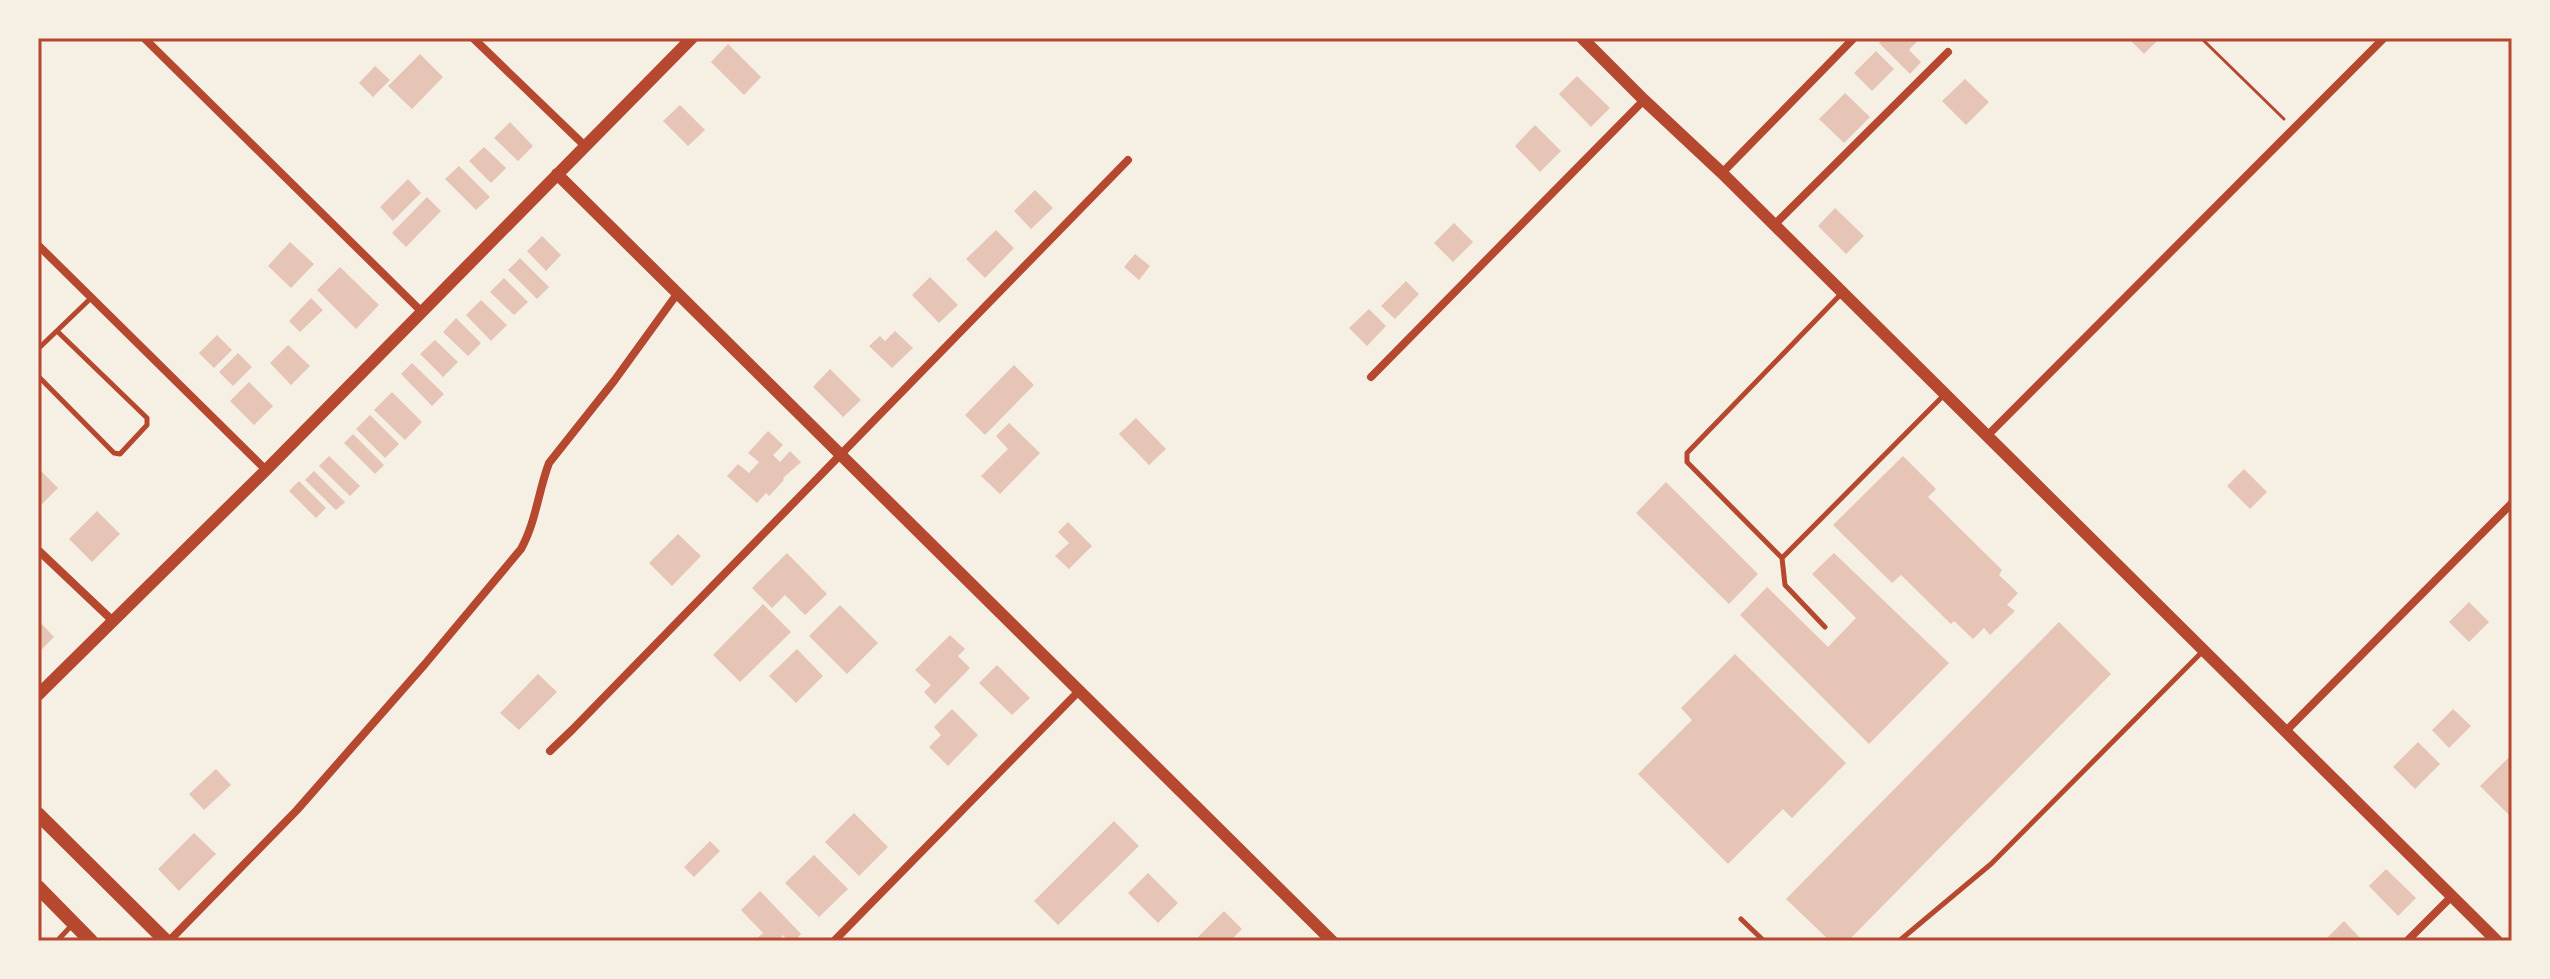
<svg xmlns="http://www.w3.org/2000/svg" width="2550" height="979" viewBox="0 0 2550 979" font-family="'Open Sans',sans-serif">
  <rect width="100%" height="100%" fill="#f6efe4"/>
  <path fill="#e6c5b7" d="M1884,38h36l-11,12 12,12 -11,12 -31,-31z
    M2128,38h32l-16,16z
    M728,44l33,33 -17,18 -33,-33z
    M1876,51l18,18 -22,22 -18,-18z
    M420,54l23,23 -31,32 -24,-23z
    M375,66l15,14 -17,17 -14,-14z
    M1577,76l33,32 -19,19 -32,-33z
    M1965,79l24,23 -23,23 -24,-24z
    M1845,93l25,24 -26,26 -25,-24z
    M680,105l25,25 -17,16 -25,-25z
    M510,122l23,24 -15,15 -24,-23z
    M1535,125l26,26 -21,21 -25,-26z
    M484,147l22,21 -15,15 -22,-22z
    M459,166l31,31 -14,13 -31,-31z
    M408,179l13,14 -28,28 -13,-14z
    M1035,190l18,18 -22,21 -17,-18z
    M427,197l14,14 -35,36 -14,-14z
    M1835,208l29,28 -18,18 -28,-28z
    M1454,223l19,19 -20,20 -19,-19z
    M996,230l18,18 -29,30 -19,-19z
    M542,236l19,19 -15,16 -19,-20z
    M290,242l24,22 -23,24 -23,-22z
    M1135,254l15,12 -11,14 -15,-13z
    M520,258l29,29 -12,12 -29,-29z
    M340,267l39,38 -23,24 -39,-39z
    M930,277l28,28 -19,18 -27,-28z
    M504,278l24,24 -14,13 -24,-23z
    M1406,281l13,13 -24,25 -14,-13z
    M311,298l12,12 -23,22 -11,-11z
    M481,300l26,25 -16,16 -25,-26z
    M1369,309l17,17 -19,20 -18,-18z
    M456,318l25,25 -13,13 -25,-24z
    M895,331l18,17 -21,20 -23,-22 11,-10 5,5z
    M217,335l15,15 -18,18 -15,-15z
    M435,340l23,22 -15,15 -23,-23z
    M288,345l22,21 -19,19 -21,-22z
    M238,353l14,14 -19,19 -14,-14z
    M412,363l32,31 -12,12 -31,-32z
    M1014,365l20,20 -49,50 -20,-20z
    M830,369l31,31 -18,17 -30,-30z
    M249,382l24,24 -19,19 -24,-24z
    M392,392l30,30 -17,18 -31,-30z
    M370,415l29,29 -14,14 -29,-29z
    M1136,418l30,31 -17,16 -30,-31z
    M1009,423l31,30 -40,41 -19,-18 27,-27 -12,-13z
    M768,431l15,14 -10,10 7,7 10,-11 11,11 -18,16 1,2 -15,16 -3,-3 -9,10 -30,-27 11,-12 11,9 10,-11 -11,-9z
    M353,434l31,31 -9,9 -31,-31z
    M329,456l31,30 -10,10 -31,-30z
    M1903,456l33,33 -8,8 74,73 -3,5 19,18 -11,12 8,6 -25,24 -6,-7 -11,11 -19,-18 -3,3 -50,-49 -9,8 -59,-58z
    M38,468l20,20 -16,16 -4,-4z
    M2244,469l23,23 -17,17 -23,-23z
    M314,471l31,31 -9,8 -31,-30z
    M299,481l27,27 -10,10 -27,-27z
    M1666,482l92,92 -29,30 -93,-91z
    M97,511l23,23 -28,28 -23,-23z
    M1068,522l24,24 -23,23 -14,-13 14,-13 -11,-11z
    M678,534l23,22 -29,30 -23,-23z
    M787,553l40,41 -22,21 -20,-20 -13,13 -20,-20z
    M1834,553l115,110 -80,81 -129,-129 27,-28 61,60 28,-29 -44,-44z
    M2469,602l20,20 -20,20 -20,-20z
    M763,604l28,28 -51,50 -27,-27z
    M840,605l38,38 -31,31 -38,-38z
    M38,620l16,17 -16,16z
    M2059,622l52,52 -263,267h-18l-44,-42z
    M950,635l15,14 -7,7 12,12 -35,36 -11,-12 7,-7 -16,-15z
    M797,649l26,27 -27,27 -27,-27z
    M1735,654l111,109 -54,55 -9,-9 -55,55 -90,-90 54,-54 -11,-12z
    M997,665l33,33 -18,17 -33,-32z
    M538,674l19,18 -38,38 -19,-17z
    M952,709l26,26 -30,31 -19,-19 12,-12 -7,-8z
    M2453,709l18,17 -22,22 -17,-18z
    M2418,742l22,22 -25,25 -22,-22z
    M2512,754v64l-32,-32z
    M216,769l15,16 -27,25 -15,-16z
    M854,813l34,34 -29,29 -34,-34z
    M1114,821l25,25 -81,79 -24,-24z
    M194,833l22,21 -37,37 -21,-22z
    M710,841l10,10 -26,26 -10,-10z
    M814,855l34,34 -29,28 -34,-34z
    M2386,869l30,29 -18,18 -29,-30z
    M1148,873l30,30 -20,20 -30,-30z
    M760,891l41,43 -7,7h-6l-5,-6 -5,6h-24l9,-8 -22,-23z
    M1224,911l18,18 -12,12h-36z
    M2344,921l19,20h-39z"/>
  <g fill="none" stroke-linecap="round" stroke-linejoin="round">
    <path stroke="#b5482f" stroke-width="3" d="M2201,38l83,81"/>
    <path stroke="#b5482f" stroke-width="5" d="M1841,294l-154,159v9l95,96 162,-163
      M38,349l53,-51
      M38,376l76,77 6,1 27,-29v-7l-90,-87
      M1782,558l3,27 40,42
      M1741,919l23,22
      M57,941l16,-17
      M1899,941l92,-77 211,-212"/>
    <path stroke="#b5482f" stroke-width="8" d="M144,38l277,273
      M473,38l112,108
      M1722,173l132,-135
      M1774,225l174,-173
      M38,245l228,225
      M1371,377l273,-277
      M1986,437l398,-399
      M38,550l76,72
      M2285,732l227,-229
      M550,751l22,-21 556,-570
      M169,941l128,-131 128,-146 96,-115c15,-27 17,-57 28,-86l65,-82 63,-87
      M834,941l245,-250
      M2407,941l44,-44"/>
    <path stroke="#b5482f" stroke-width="12" d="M1582,38l62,62 78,73 775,768
      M557,174l775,767
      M38,695l228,-225 426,-432"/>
    <path stroke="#b5482f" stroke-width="14" d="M38,814l128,127
      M38,887l53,54"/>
  </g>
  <rect width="2550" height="979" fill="none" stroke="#f6efe4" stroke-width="80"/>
  <rect x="40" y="40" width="2470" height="899" fill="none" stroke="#b5482f" stroke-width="3"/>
</svg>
